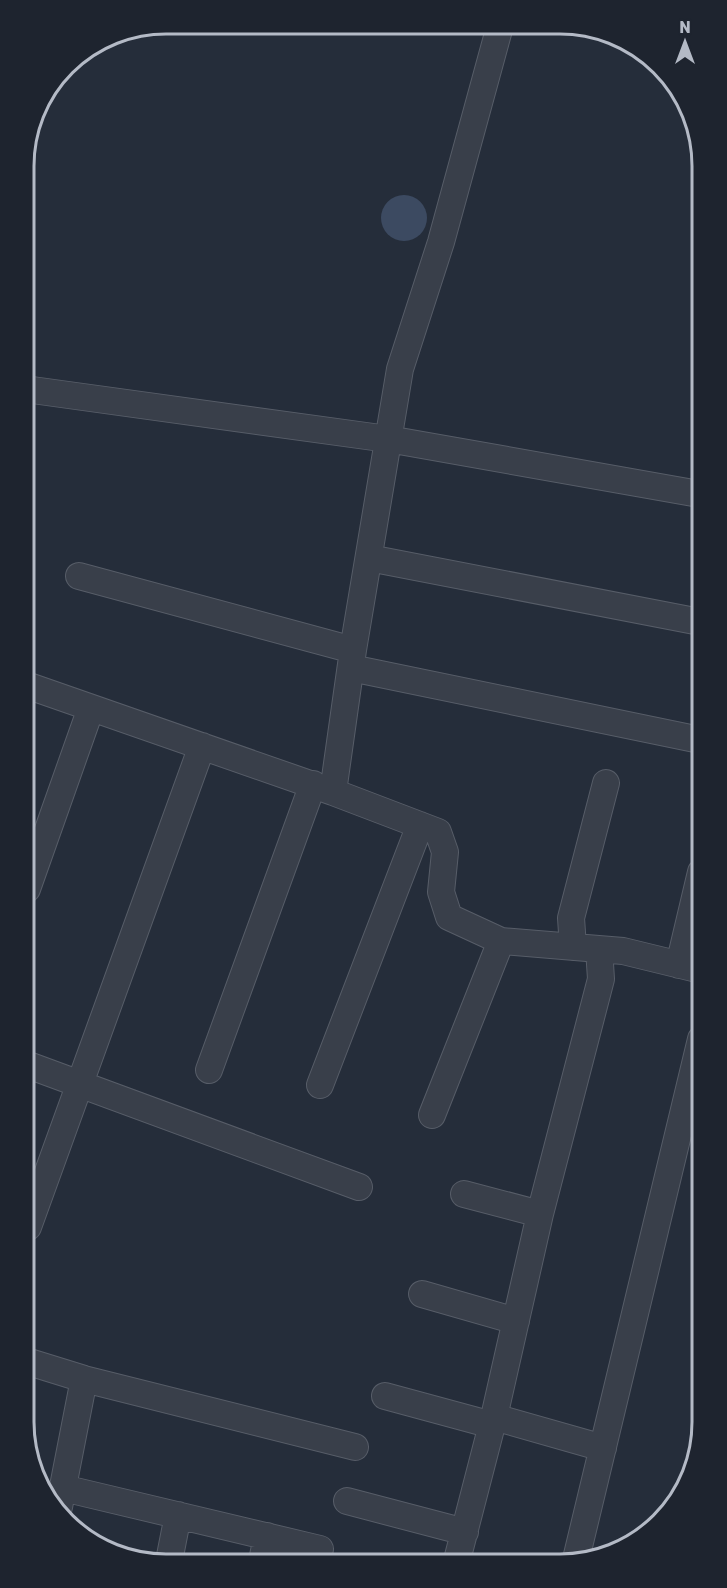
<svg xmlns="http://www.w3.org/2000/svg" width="727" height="1588" viewBox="0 0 727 1588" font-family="Rubik,sans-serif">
  <rect width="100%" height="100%" fill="#252d3a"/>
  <path fill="#3c4a61" d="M381 218a23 23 0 1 1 46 0a23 23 0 1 1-46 0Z"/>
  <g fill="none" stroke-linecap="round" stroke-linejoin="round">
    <defs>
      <path id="street" d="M25,389l363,50 311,55
        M369,558l331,64
        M79,576l274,74
        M351,668l349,72
        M26,685l307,107 105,40 7,20 -4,40 8,25 52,24 122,10 78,19
        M333,792l20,-142 47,-281 41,-127 59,-216
        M27,889l64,-181
        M573,947l-2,-29 35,-135
        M679,965l22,-93
        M28,1065l331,122
        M209,1070l104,-286
        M320,1085l100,-260
        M432,1115l69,-174
        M464,1194l76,20
        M28,1227l174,-481
        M422,1294l94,27
        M29,1362l55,17 271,68
        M385,1396l107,29
        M494,1417l109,31
        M63,1488l257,61
        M347,1501l118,31
        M59,1507l25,-128
        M576,1559l125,-520
        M457,1560l37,-143 46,-203 61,-235 -2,-30
        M169,1561l9,-46
        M262,1561l5,-25"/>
    </defs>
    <use href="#street" stroke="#575d68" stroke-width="28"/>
    <use href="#street" stroke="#393f4a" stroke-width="26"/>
  </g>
  <path d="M0 0H727V1588H0ZM166 34H560A132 132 0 0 1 692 166V1422A132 132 0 0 1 560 1554H166A132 132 0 0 1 34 1422V166A132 132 0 0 1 166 34Z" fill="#1e242f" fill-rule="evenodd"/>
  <path fill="none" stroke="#b4bac6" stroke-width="3" d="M166 34H560A132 132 0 0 1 692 166V1422A132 132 0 0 1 560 1554H166A132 132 0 0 1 34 1422V166A132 132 0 0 1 166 34Z"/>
  <g transform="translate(685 42)" stroke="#1e242f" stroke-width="4.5" paint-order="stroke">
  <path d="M0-4.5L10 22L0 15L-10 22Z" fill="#b4bac6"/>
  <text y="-9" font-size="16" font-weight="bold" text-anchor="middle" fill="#b4bac6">N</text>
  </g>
</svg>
